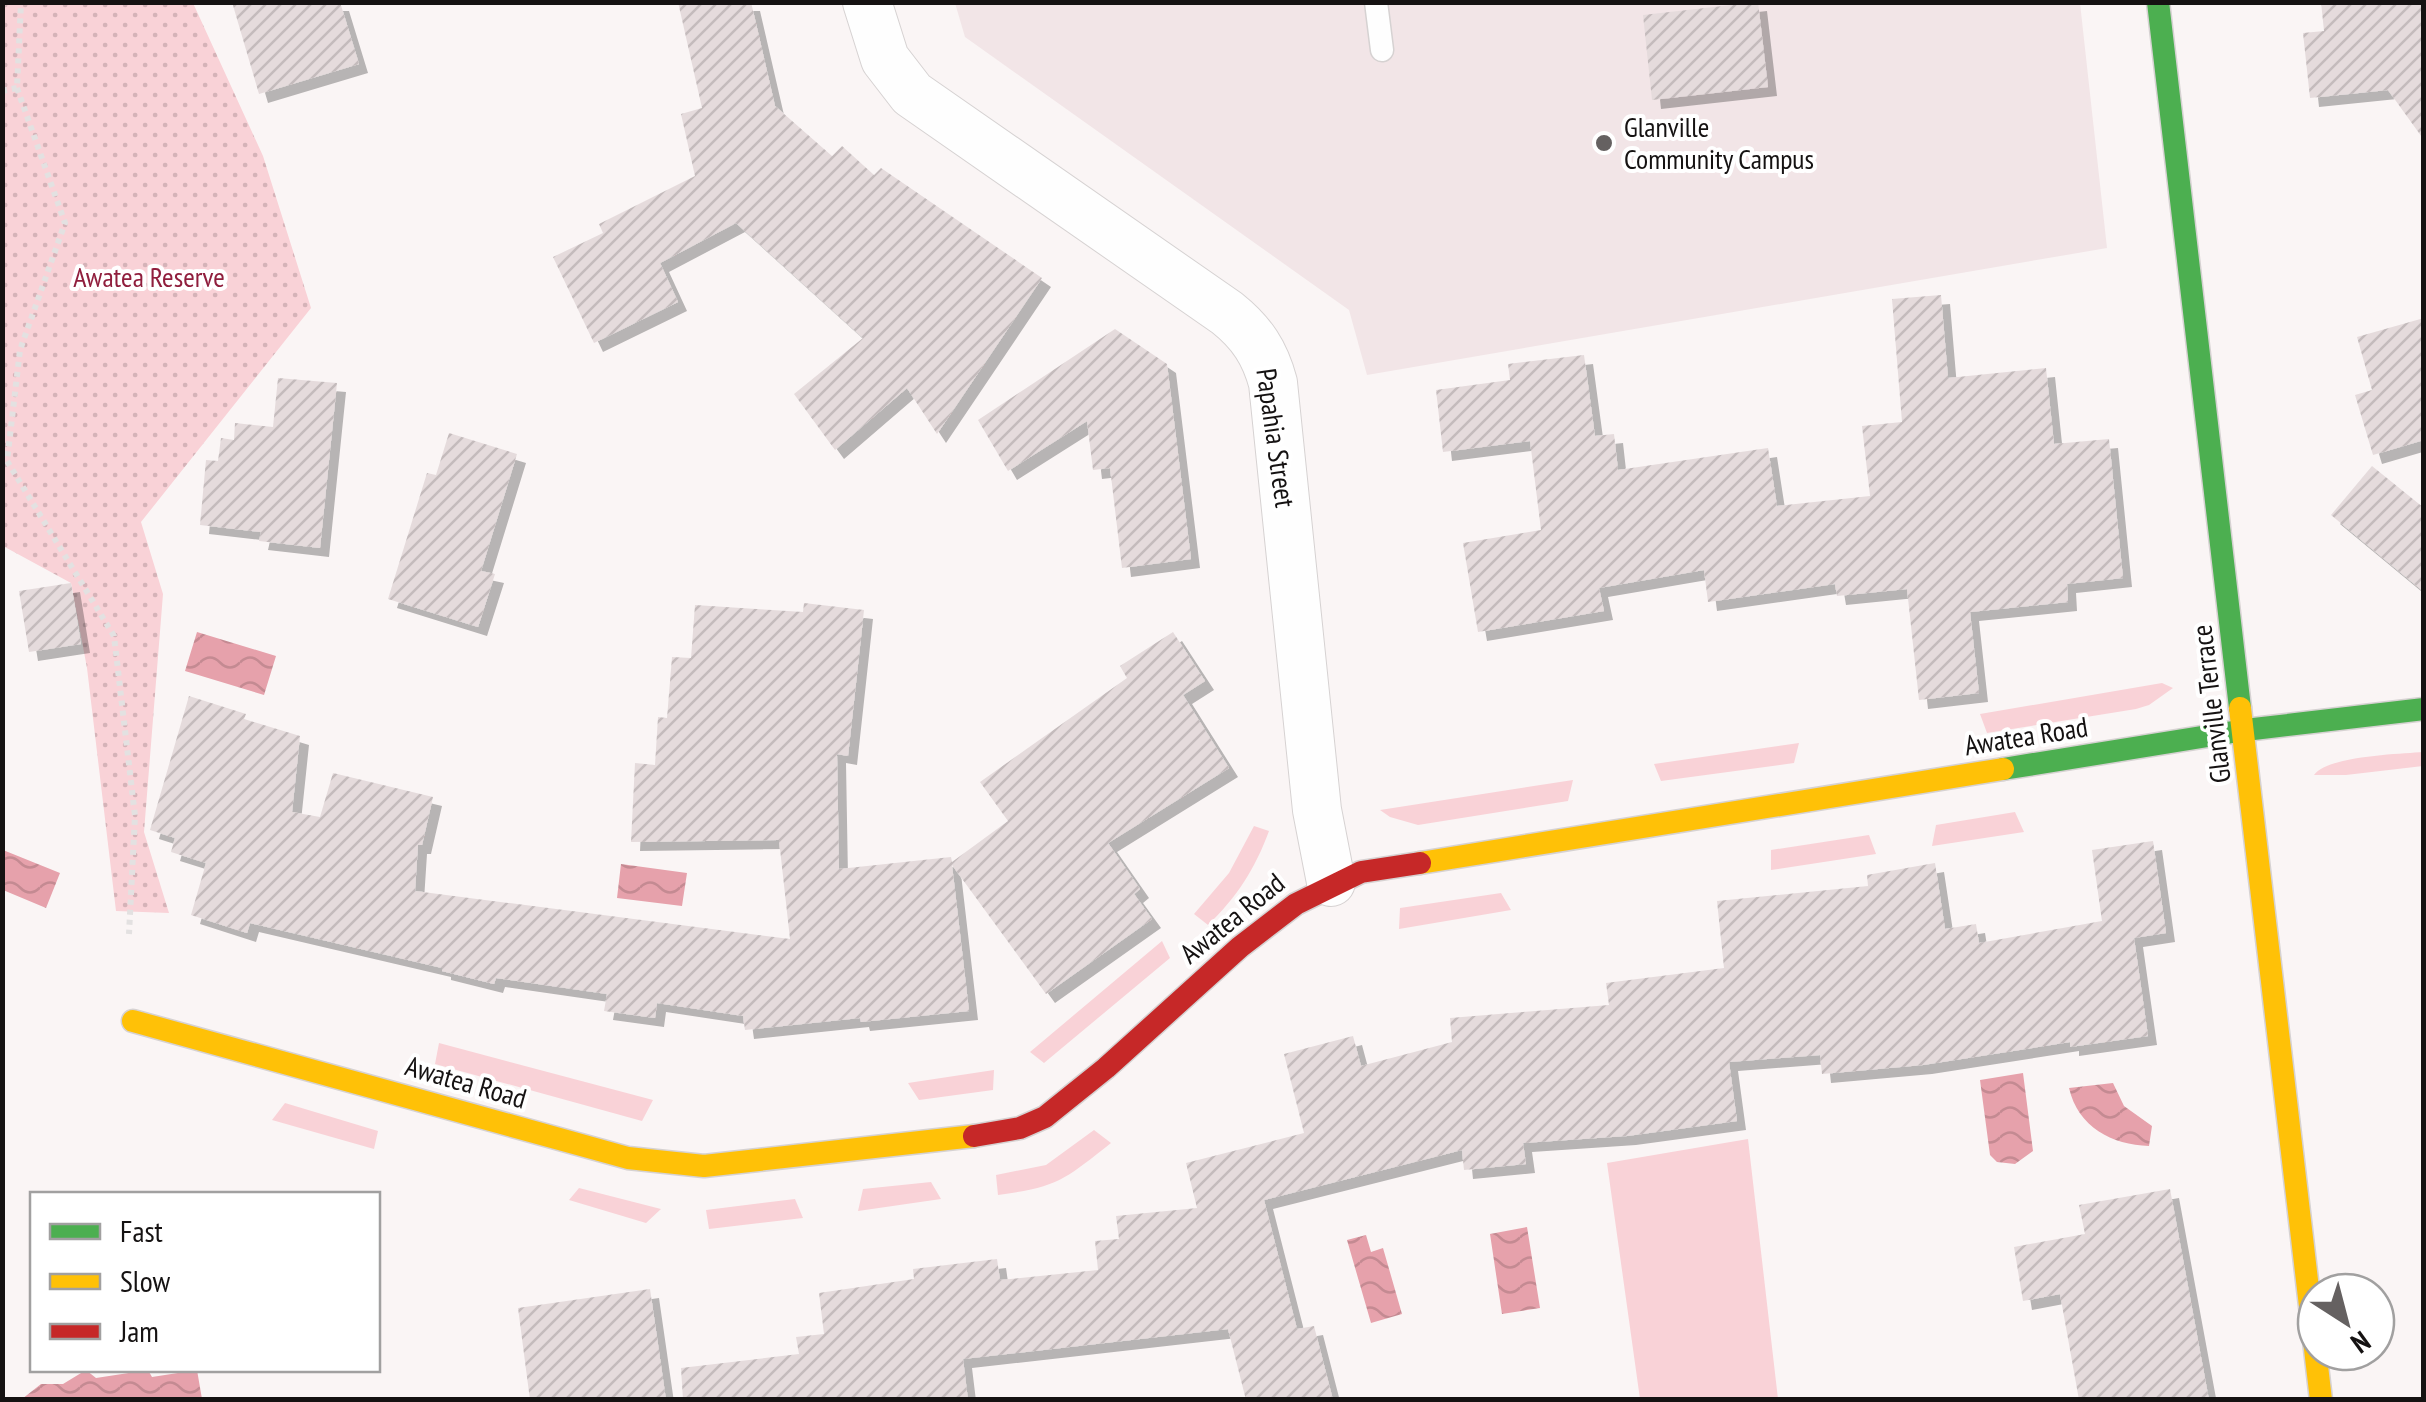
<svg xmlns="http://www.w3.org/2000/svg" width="2426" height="1402" viewBox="0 0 2426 1402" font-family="'PT Sans Narrow',sans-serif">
  <defs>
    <pattern id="park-dots" width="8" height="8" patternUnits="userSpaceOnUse" patternTransform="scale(2.5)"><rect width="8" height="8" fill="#f9d2d7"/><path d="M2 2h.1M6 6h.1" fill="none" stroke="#d5b3b8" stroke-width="1.8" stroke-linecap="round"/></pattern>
    <pattern id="water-waves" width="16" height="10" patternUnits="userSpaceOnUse" patternTransform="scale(2.5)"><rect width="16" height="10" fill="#e6a1ab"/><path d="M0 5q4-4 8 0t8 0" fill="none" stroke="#c48a92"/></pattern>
    <pattern id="building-hatch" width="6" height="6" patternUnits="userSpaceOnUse" patternTransform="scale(2.5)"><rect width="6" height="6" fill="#e5dbdc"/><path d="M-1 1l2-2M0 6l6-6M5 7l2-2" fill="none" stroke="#c4bbbc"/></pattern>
    <filter id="shadow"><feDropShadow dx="9" dy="9" stdDeviation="0" flood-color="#0004"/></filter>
  </defs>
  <rect width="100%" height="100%" fill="#faf5f5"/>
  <path fill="#f2e5e7" d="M955,3h1125l27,245 -740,127 -18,-65 -384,-273z"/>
  <path fill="#f9d2d7" d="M2162,683l11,5 -24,17 -13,4 -149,24 -7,-19z
    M1799,743l-5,20 -133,18 -7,-17z
    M2423,752v14l-77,9h-32c13,-19 85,-21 109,-23z
    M1573,780l-5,21 -150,24 -28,-8 -10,-7z
    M2015,812l9,20 -92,14 4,-21z
    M1254,826l15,5c-14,38 -32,66 -61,94l-14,-11 35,-41z
    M1869,835l7,19 -105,16v-20z
    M1501,893l10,17 -112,19 1,-21z
    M1162,941l8,17 -126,105 -14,-11z
    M439,1043l214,57 -11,21 -207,-57z
    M994,1070l-1,20 -74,10 -11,-17z
    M285,1103l93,28 -4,18 -102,-29z
    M1094,1130l17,13c-47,37 -53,44 -113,52l-2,-20 50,-10z
    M1748,1139l30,260h-138l-33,-236z
    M931,1182l10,17 -83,12 5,-22z
    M579,1188l82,21 -15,14 -77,-23z
    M795,1199l8,19 -94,11 -3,-19z"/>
  <path fill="url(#park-dots)" d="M2,3h191l70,153 48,152 -170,214 22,72 -19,238 25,81 -53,-2 -29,-243 -16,-85 -68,-37z"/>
  <path fill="url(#water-waves)" d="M197,632l79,24 -12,39 -79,-24z
    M3,850l57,23 -14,35 -43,-18z
    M621,864l66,9 -5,33 -65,-8z
    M2023,1073l10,78 -18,13 -18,-2 -7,-7 -10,-75z
    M2113,1083l11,23 28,20 -3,20c-37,-1 -71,-19 -80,-58z
    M1527,1227l13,81 -38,6 -12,-80z
    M1366,1235l5,17 12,-4 19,66 -31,9 -24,-83z
    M86,1370l10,8 52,-8 4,7 45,-7 5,29h-180l19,-15h22z"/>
  <path fill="url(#building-hatch)" filter="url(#shadow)" d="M232,2h108l19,62 -100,30z
    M678,2h73l24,104 57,50 10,-10 32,29 7,-7 161,110 -105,156 -30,-46 -72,62 -41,-56 69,-56 -127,-115 -76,40 18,39 -84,41 -41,-86 50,-24 -4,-9 96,-48 -14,-62 21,-6z
    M1758,2l10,85 -116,13 -9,-85z
    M2321,2h103v138l-36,-50 -78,8 -7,-65 21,-2z
    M1941,295l7,83 98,-10 8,76 55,-5 14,139 -56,6 1,18 -98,10 9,81 -60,7 -12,-111 -70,7 -2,-12 -127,18 -4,-32 -105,18 5,23 -126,21 -15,-89 78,-13 -11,-89 -87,11 -7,-62 74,-10 -2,-16 76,-9 11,81 19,-2 4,36 150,-22 9,58 93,-10 -8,-70 40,-4 -10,-123z
    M2424,318v122l-51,15 -18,-60 17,-5 -15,-53z
    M1115,329l52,35 24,195 -69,9 -12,-100 -17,2 -6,-49 -79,50 -30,-51z
    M278,378l59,5 -17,165 -61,-7 2,-9 -61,-7 6,-65 12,1 3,-23 13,2 1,-17 38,4z
    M449,433l68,21 -36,117 14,3 -17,53 -90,-28 39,-126 9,2z
    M2372,466l52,42v84l-93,-77z
    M71,583l10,61 -52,8 -10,-61z
    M804,603l60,7 -16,146 -11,-2 2,115 112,-12 1,5 56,-41 -28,-39 147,-104 -7,-12 53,-34 32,49 -22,14 46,73 -121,75 32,46 -6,5 18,25 -106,75 -94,-129 17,146 -108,11 -1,-4 -115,12 -2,-14 -86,-13 -2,15 -51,-7 3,-17 -111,-16 -2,6 -52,-13v-3l-192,-45 -3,10 -56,-18 15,-52 -35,-11 4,-14 -25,-8 39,-134 57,18 -2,5 56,17 -8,76 28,5 13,-44 100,24 -11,48h-4l-3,46 375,48 -11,-99 -148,2 4,-79 20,2 3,-48 9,1 5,-61 19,1 4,-53 108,7z
    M2153,841l13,92 -32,5 14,98 -78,11v-5l-147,23 -101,9 -2,-19 -91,7 8,59 -110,15 -104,7 3,21 -62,6 -2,-20 -198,50 33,129 17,-3 19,74h-87l-18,-71 -265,30 5,41h-285l-2,-32 118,-14 -3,-17 28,-3 -5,-41 95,-14 -1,-10 84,-10 3,21 98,-10 -3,-29 24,-2 -3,-23 81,-8 -11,-45 118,-30 -20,-79 69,-18 8,30 91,-24 -2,-24 159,-13 -3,-22 118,-15 -7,-67 151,-15 -1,-11 68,-12 10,66 31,-5 3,19 123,-22 -10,-71z
    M2170,1189l39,211h-130l-19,-106 -37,7 -9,-54 71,-13 -6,-29z
    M650,1289l16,111h-136l-12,-92z"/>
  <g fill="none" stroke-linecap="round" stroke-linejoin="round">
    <defs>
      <path id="lane" d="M1376,2l6,48"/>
      <path id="street" d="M867,2l18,57 27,35 315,219c25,20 38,40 46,70l44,427 14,72"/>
      <path id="fast" d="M2158,2l82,706
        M2003,769l242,-39 179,-21"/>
      <path id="slow" d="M2240,708l81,692
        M1420,863l583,-94
        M133,1021l495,137 76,8 270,-30"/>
      <path id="jam" d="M974,1136l46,-8 25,-11 61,-49 134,-121 56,-43 65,-32 59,-9"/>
    </defs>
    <use href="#lane" stroke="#d6d2d2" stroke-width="25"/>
    <use href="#street" stroke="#d6d2d2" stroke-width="50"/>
    <use href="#fast" stroke="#d6d2d2" stroke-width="25"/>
    <use href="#slow" stroke="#d6d2d2" stroke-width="25"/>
    <use href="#jam" stroke="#d6d2d2" stroke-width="25"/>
    <path stroke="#e3e1e1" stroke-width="6" stroke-dasharray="5 5" stroke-linecap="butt" d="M17,88l48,135 -45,127 -13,111 107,175 21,180 -6,118
      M2,91l15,-3 4,-86"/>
    <use href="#lane" stroke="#fefefe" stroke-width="22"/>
    <use href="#street" stroke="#fefefe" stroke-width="48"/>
    <use href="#fast" stroke="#4caf50" stroke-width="22"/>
    <use href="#slow" stroke="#ffc107" stroke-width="22"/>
    <use href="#jam" stroke="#c62828" stroke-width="22"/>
  </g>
  <circle fill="#656161" stroke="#fff" stroke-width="4" cx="1604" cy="143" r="10"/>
  <g text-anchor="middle" stroke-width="8" stroke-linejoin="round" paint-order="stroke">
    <g font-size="28" fill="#151212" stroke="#fff" text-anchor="start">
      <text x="1624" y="137">Glanville<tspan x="1624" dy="32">Community Campus</tspan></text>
    </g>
    <g font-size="28" fill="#901e3d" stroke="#fff">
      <text x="149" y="287">Awatea Reserve</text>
    </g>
    <g font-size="28" fill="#151212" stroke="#fff">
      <text transform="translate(1276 438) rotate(82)" y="10">Papahia Street</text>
      <text transform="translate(2211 704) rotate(-97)" y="10">Glanville Terrace</text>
      <text transform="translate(2026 736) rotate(-9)" y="10">Awatea Road</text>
      <text transform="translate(1232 918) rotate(-39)" y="10">Awatea Road</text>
      <text transform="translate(466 1082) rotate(16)" y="10">Awatea Road</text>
    </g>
  </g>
  <rect width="2426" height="1402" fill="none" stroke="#151212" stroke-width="10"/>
  <rect x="30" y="1192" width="350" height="180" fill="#ffffff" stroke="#a1a0a0" stroke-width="2.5"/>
  <rect x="50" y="1224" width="50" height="15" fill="#4caf50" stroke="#a1a0a0" stroke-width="2.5"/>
  <text x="120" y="1242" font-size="30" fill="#151212">Fast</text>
  <rect x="50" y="1274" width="50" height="15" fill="#ffc107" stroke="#a1a0a0" stroke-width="2.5"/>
  <text x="120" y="1292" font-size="30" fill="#151212">Slow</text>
  <rect x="50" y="1324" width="50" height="15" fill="#c62828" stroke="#a1a0a0" stroke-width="2.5"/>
  <text x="120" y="1342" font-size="30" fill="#151212">Jam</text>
  <g transform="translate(2346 1322) rotate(144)"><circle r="48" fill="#ffffff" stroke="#a1a0a0" stroke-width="2.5"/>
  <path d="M0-8L18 38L0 25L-18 38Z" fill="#656161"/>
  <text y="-15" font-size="28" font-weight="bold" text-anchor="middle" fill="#151212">N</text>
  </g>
</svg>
